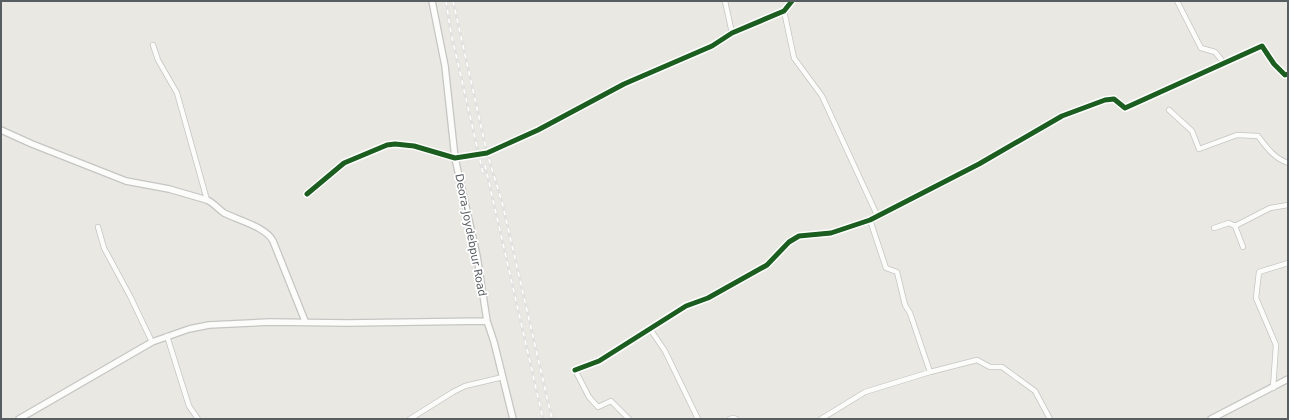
<svg xmlns="http://www.w3.org/2000/svg" width="1289" height="420" viewBox="0 0 1289 420" font-family="'DejaVu Sans',sans-serif">
  <rect width="100%" height="100%" fill="#e9e8e2"/>
  <g fill="none" stroke-linecap="round" stroke-linejoin="round">
    <defs>
      <path id="minor" d="M725,1l7,32
        M1177,1l24,47 14,4 9,11
        M784,11l10,47 28,38 55,119
        M153,45l5,15 19,33 30,107
        M1169,110l23,21 7,18 38,-14 21,1c9,12 16,22 30,27
        M307,194l37,-31 43,-18 8,-1 19,2 41,12 32,-5 51,-23 86,-46 88,-38 20,-13 52,-22 8,-10
        M870,220l16,48 11,4 8,33 5,8 20,59
        M1235,226l35,-18 18,-3
        M98,227l6,21 26,48 22,46
        M1214,228l15,-5 6,3 8,21
        M650,329l15,22 33,68
        M167,336l22,70 9,13
        M575,370l24,-9 87,-55 22,-8 59,-33 22,-23 10,-6 32,-3 39,-13 109,-56 83,-48 43,-16 9,-1 11,9 137,-62 12,18 11,11 3,-1
        M575,370l14,27 9,10 13,-6 18,18
        M1273,388l3,-43 -20,-47 3,-26 29,-9
        M410,419l43,-27 12,-6 38,-9
        M730,419l3,-1 3,1
        M821,419l44,-27 65,-20 47,-12 13,7h12l33,24 15,28"/>
      <path id="tertiary" d="M432,1l13,65 10,92 22,98 10,65 7,21 19,77
        M1,130l31,14 94,37 43,8 38,11c7,3 11,9 17,13 14,7 42,14 49,28l32,80
        M19,419l133,-77 37,-13 20,-4 60,-3 79,1 139,-2
        M1211,419l77,-40"/>
    </defs>
    <use href="#minor" stroke="#c5c5c3" stroke-width="6"/>
    <use href="#tertiary" stroke="#c5c5c3" stroke-width="8"/>
    <use href="#minor" stroke="#fcfcfb" stroke-width="4.5"/>
    <use href="#tertiary" stroke="#fcfcfb" stroke-width="5.5"/>
    <defs>
      <path id="rail" d="M446,1l5,32 32,140
        M453,1l34,152 15,49 50,217
        M485,165l58,254"/>
    </defs>
    <use href="#rail" stroke="#e1e1e0" stroke-width="3"/>
    <use href="#rail" stroke="#fff" stroke-width="1.5" stroke-dasharray="4.5" stroke-linecap="butt"/>
    <defs>
      <path id="cycleway" d="M307,194l37,-31 43,-18 8,-1 19,2 41,12 32,-5 51,-23 86,-46 88,-38 20,-13 52,-22 8,-10
        M575,370l24,-9 87,-55 22,-8 59,-33 22,-23 10,-6 32,-3 39,-13 109,-56 83,-48 43,-16 9,-1 11,9 137,-62 12,18 11,11 3,-1"/>
    </defs>
    <use href="#cycleway" stroke="#fff" stroke-width="8"/>
    <use href="#cycleway" stroke="#1b5e20" stroke-width="5"/>
  </g>
  <g text-anchor="middle" stroke-width="3.5" stroke-linejoin="round" paint-order="stroke">
    <g font-size="11" fill="#585d61" stroke="#fff">
      <text transform="translate(471 235) rotate(79)" y="4">Deora-Joydebpur Road</text>
    </g>
  </g>
  <rect width="1289" height="420" fill="none" stroke="#585d61" stroke-width="4"/>
</svg>
